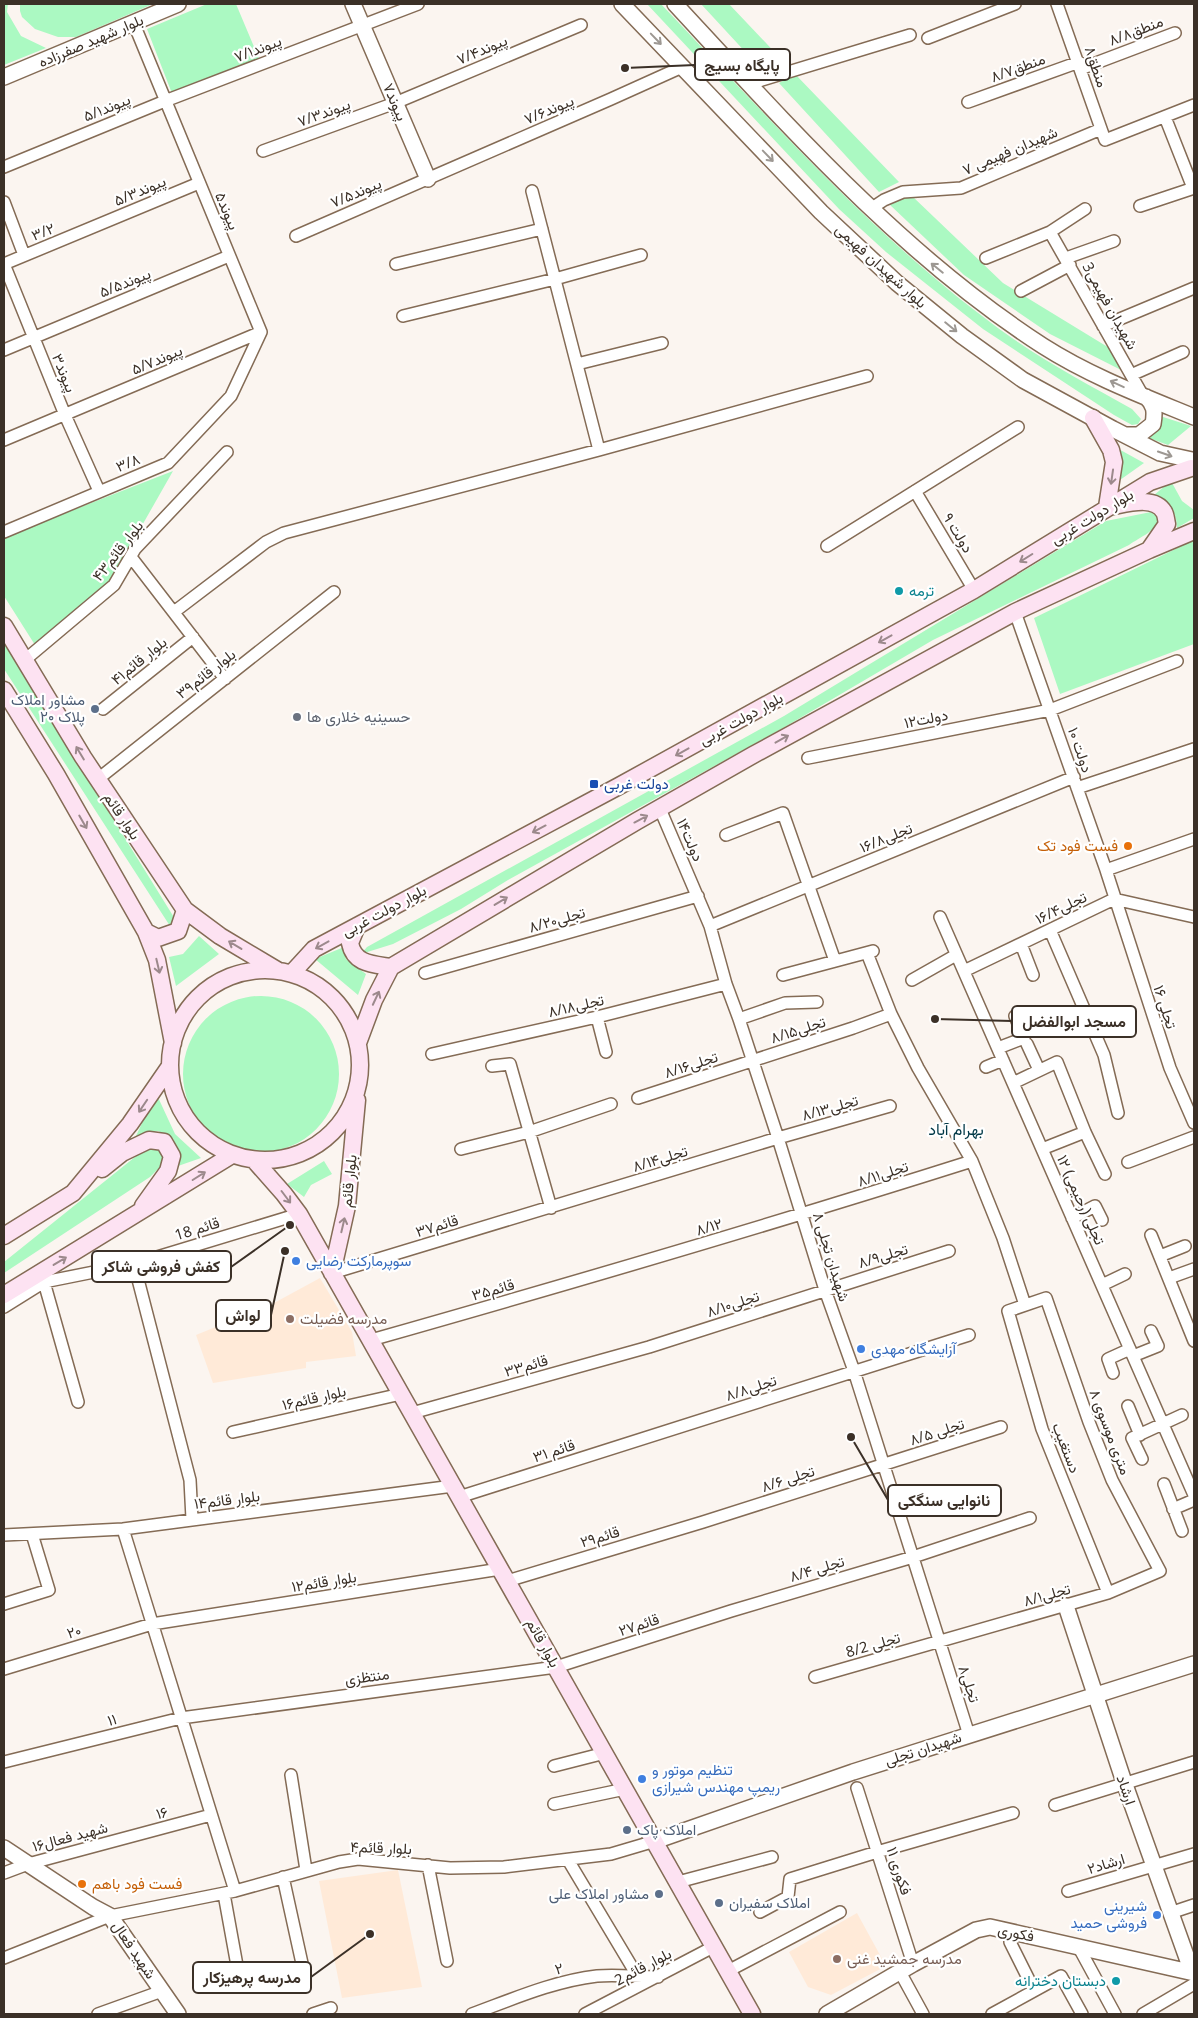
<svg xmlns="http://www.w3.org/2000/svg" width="1198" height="2018" viewBox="0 0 1198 2018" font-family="'Noto Sans',Vazirmatn,sans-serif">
  <rect width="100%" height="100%" fill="#fbf5f0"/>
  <path fill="#ffead8" d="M320,1278l32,54 4,24 -50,6v6l-93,15 -17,-48 78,-32z
    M398,1870l24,117 -80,11 -23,-117z
    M857,1913l29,53 -55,29 -23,-8 -19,-35z"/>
  <path fill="#abf9c2" d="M4,4h4l-1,8 14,24 25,12 -42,17z
    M20,4h133l-77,33h-18l-23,-8 -13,-12 -2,-6z
    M207,4h29l24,57 -87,35 -26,-67z
    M647,4h14c111,117 218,240 351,334 39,27 79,48 120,71l9,10 -3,5 -6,1 -18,-10 -131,-86 -97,-77 -47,-43z
    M701,4h28l54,57 -21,9z
    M795,74l104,108 -20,10 -100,-109z
    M912,196l91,87 108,66 12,22 -73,-37 -86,-59 -75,-71z
    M1160,416l31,10 -23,19 -19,-7 8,-10z
    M1115,447l29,16 -24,17v-14z
    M173,471l-62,109 -76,65 -31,-49v-59z
    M1171,481l11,20 12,9v8l-17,10 -1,-9 -4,-10 -24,-9z
    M1151,512l8,6c-2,13 -19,19 -30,27l-196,95 -150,88 -275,152 -47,29 -68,35 -32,10 6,-7 417,-231 322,-195z
    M1194,540v104l-134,50 -26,-76z
    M4,643l171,276 -5,7 -166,-257z
    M199,936l20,18 -43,32 -7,-29 14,-3z
    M344,947l2,12 20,15 -8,21 -43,-36z
    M183 1074a78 78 0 1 1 156 0a78 78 0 1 1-156 0Z
    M156,1093l19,41 26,24 -23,8v-11l-5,-17 -15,-7 -22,5z
    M152,1147h7l6,8 -2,9 -13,13 -146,96v-11l136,-109z
    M324,1161l8,13 -21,11 -7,12 -17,-13z"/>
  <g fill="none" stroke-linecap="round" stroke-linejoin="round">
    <defs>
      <path id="minor" d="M1057,4l48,136 89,-35
        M134,24l127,308
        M928,38l87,-34
        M1080,69l95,-36
        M749,84l161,-49
        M968,102l111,-40
        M1165,117l28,71
        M263,151l132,-48 186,-78
        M4,167l161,-66 253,-97
        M532,191l67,259
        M4,202l20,53
        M1140,206l54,-18
        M872,208l12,-8 19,-8 58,-4 140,-59
        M1050,232l93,164
        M296,236l315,-137 71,-32
        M986,258l64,-26 35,-23
        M1066,258l48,-17
        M4,264l61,151 34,76
        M4,264l195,-81
        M396,264l146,-35
        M1021,291l49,-26
        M403,316l152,-37 86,-24
        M1103,326l91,-38
        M4,350l225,-94
        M577,364l85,-21
        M1131,375l52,-23
        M4,440l257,-108
        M915,491l59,99
        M4,532l164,-69 63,-67 30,-64
        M827,546l191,-119
        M131,557l94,122
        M174,612l92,-70 18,-9 315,-83 268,-74
        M1015,612l91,258 64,198 24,55
        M26,659l88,-74 21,-36 92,-97
        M103,709l90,-72
        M808,758l242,-48 127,-49
        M98,779l236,-187
        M1077,788l117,-39
        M660,809l50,117 16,58 13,35 39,119 47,152 29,81 115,364
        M726,835l57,-22 52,148
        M1106,870l88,-31
        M1114,899l80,18
        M940,917l254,578
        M710,926l364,-149
        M1050,930l54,125 14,58
        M1021,944l12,31
        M867,953l24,61 27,54 54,93 31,77 22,67
        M964,971l150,-72
        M425,973l273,-77
        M783,975l90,-24
        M912,980l44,-25
        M597,1017l9,35
        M739,1019l46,-16 32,-1
        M1027,1044l12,26
        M998,1048l26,-10 -9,-22
        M432,1054l165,-37 129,-33
        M492,1066l18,-2 41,144
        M986,1067l17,-7
        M1013,1083l44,-21 28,70 20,42
        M638,1098l215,-70 38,-14
        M461,1149l68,-17 82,-28
        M1042,1149l43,-17
        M1128,1162l66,-25
        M1072,1218l23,-12 7,14
        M1151,1235l43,106
        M1160,1256l25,-10
        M134,1264l56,216 2,39
        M332,1273l446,-135 112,-32
        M1169,1278l25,-9
        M44,1282l34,120
        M1102,1285l23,-11
        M4,1307l40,-25 90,-18 165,-50
        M371,1340c201,-57 402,-116 601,-179
        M1133,1356l25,-10 -7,-15
        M1113,1373l-5,-14 22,-10
        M1128,1406l12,29
        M412,1413l237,-66 300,-96
        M233,1432l168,-38
        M1142,1459l-10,-21 50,-23
        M1164,1484l18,47
        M459,1497l510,-162
        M1173,1509l21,-9
        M123,1529l112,362
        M4,1535l119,-6 330,-43
        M507,1581l196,-59 298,-95
        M4,1604l45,-14 -17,-56
        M4,1669l148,-45 348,-55
        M815,1677l293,-84 52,-22 -48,-91 -23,-58 -43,-124 -38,13 34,118 66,164
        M4,1762l177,-44 375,-51 175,-56 182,-54 117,-39
        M554,1766l51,-13
        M291,1775l15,95
        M857,1788l56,176
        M554,1804l71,-15
        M1055,1805l139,-43
        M568,1860l70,117
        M428,1865l19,96
        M4,1873l24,-9 183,-49
        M283,1877l22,100
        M678,1882l94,-25
        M1068,1891l126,-37
        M224,1894l16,88
        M760,1912l28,-15 2,-18 87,-27 136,-39
        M1170,1913l24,-8
        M1010,1942l24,48
        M1078,1946l37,68
        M4,1958l106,-42 125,-25 104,-29 19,-3 92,9 54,-1 107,-13 44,-13
        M728,1971l112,-59
        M900,1972l23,42
        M98,2014l64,-23
        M313,2014l18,-6
        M472,2014c41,-15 82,-33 125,-38 20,-2 41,1 61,1
        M585,2014l130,-68
        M992,2014l69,-38 21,38
        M1143,2014l51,-30"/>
      <path id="tertiary" d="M353,4l75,175
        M622,4l199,208 76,71 65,53 61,44 90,49 47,24 32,7
        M675,4c114,123 227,251 368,342 47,30 100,50 151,71
        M4,77l174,-73
        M1125,435h14l14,-11c2,-12 2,-19 -7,-27
        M1066,1606l58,176 68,190
        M655,1841l198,-69 341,-108
        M4,1848l89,59 17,9 68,98
        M827,2014l86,-50 63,-34 14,-3 204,46"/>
      <path id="secondary" d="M1093,418l18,32 3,12 -7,45c16,-2 47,-13 57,5 2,3 2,8 3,12l-18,26
        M4,626l79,131 102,153 35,26 57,34
        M4,690l52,84 90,158 11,28 16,83
        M357,926l-7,17c4,21 22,21 41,24
        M146,932l12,6 20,-7 7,-21
        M170 1065a95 95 0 1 1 190 0a95 95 0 1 1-190 0Z
        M292,973l22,-24 305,-163 355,-196 176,-108 41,-14
        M358,1043l16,-43 17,-33 246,-146 116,-66 262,-143 134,-62 45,-19
        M254,1160l30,34 15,20 453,800
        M102,1169l20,-16 27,-13 15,2 8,14 -4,15 -25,35
        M4,1236l69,-43 57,-69 40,-58
        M332,1273l15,-67 10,-106
        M4,1295l228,-140"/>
    </defs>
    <use href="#minor" stroke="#846b55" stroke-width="14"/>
    <use href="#tertiary" stroke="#846b55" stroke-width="18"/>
    <use href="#secondary" stroke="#846b55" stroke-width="19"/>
    <use href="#minor" stroke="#fff" stroke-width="11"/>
    <use href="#tertiary" stroke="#fff" stroke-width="15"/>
    <use href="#secondary" stroke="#fde2f2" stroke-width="16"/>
  </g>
  <defs><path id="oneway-shaft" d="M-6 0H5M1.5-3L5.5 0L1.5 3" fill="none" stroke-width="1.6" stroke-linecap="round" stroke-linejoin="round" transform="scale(1.25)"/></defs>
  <g stroke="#9d9893">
    <use href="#oneway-shaft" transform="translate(656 39) rotate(46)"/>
    <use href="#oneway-shaft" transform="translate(768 156) rotate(46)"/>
    <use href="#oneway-shaft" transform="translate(937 268) rotate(-141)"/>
    <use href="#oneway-shaft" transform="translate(951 327) rotate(39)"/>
    <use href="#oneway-shaft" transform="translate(1117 384) rotate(-155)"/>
    <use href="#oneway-shaft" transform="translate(1165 454) rotate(19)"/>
  </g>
  <g stroke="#9c898c">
    <use href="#oneway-shaft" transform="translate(1112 477) rotate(98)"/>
    <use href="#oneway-shaft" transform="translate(1026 558) rotate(148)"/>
    <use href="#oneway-shaft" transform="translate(885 639) rotate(151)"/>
    <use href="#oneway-shaft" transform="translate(782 739) rotate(-29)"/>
    <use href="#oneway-shaft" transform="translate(682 752) rotate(151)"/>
    <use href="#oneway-shaft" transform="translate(80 753) rotate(-121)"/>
    <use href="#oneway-shaft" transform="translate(641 819) rotate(-28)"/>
    <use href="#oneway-shaft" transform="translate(83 822) rotate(60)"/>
    <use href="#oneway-shaft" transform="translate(539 829) rotate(152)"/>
    <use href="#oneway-shaft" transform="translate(501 901) rotate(-31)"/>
    <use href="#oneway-shaft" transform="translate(235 945) rotate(-149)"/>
    <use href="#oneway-shaft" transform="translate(322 945) rotate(151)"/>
    <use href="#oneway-shaft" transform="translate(158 966) rotate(77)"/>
    <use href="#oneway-shaft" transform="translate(376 998) rotate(-65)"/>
    <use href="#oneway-shaft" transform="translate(143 1106) rotate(124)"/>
    <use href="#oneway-shaft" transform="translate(199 1176) rotate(-32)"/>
    <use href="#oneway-shaft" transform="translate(286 1197) rotate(53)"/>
    <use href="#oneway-shaft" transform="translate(343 1225) rotate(-77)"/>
    <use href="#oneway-shaft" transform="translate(60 1261) rotate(-31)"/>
  </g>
  <g fill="#0f9aa8" stroke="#fff" stroke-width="2">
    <circle cx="899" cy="591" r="5"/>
    <circle cx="1116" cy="1981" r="5"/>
  </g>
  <g fill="#5c6f8a" stroke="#fff" stroke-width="2">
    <circle cx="95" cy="709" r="5"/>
    <circle cx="627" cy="1830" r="5"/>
    <circle cx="659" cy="1894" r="5"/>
    <circle cx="719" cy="1903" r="5"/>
  </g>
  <circle fill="#6b7280" stroke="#fff" stroke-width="2" cx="297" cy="717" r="5"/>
  <rect fill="#1a4fb4" stroke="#fff" stroke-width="2" x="589" y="779" width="10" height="10" rx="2.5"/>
  <g fill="#e8710a" stroke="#fff" stroke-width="2">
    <circle cx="1128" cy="846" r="5"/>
    <circle cx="82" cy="1884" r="5"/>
  </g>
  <g fill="#3f7fe0" stroke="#fff" stroke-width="2">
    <circle cx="296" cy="1261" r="5"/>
    <circle cx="861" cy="1349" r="5"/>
    <circle cx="642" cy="1779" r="5"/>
    <circle cx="1157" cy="1915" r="5"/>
  </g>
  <g fill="#8d6e63" stroke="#fff" stroke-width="2">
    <circle cx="290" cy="1319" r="5"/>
    <circle cx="837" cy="1959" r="5"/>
  </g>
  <g text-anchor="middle" stroke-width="4.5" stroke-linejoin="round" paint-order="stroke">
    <g font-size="15" fill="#3b3027" stroke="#fff">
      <text transform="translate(1136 31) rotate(-21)" y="5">منطق۸/۸</text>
      <text transform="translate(91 41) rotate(-23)" y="5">بلوار شهید صفرزاده</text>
      <text transform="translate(258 49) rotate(-21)" y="5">پیوند۷/۱</text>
      <text transform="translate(482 50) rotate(-23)" y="5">پیوند۷/۴</text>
      <text transform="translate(1096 67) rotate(71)" y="5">منطق۸</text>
      <text transform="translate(1018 68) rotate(-20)" y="5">منطق۸/۷</text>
      <text transform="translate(395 102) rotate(67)" y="5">پیوند۷</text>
      <text transform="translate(107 108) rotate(-22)" y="5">پیوند۵/۱</text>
      <text transform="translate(549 110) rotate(-23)" y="5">پیوند۷/۶</text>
      <text transform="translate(324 113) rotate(-20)" y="5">پیوند۷/۳</text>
      <text transform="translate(1010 151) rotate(-23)" y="5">شهیدان فهیمی ۷</text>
      <text transform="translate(140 191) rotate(-23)" y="5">پیوند۵/۳</text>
      <text transform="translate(356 193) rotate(-23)" y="5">پیوند۷/۵</text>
      <text transform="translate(227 211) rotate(67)" y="5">پیوند۵</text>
      <text transform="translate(43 232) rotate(-22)" y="5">۳/۲</text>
      <text transform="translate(881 266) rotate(42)" y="5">بلوار شهیدان فهیمی</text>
      <text transform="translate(125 283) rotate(-22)" y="5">پیوند۵/۵</text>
      <text transform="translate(1110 306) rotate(61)" y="5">3شهیدان فهیمی</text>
      <text transform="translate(157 360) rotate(-23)" y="5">پیوند۵/۷</text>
      <text transform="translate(64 373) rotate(68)" y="5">پیوند۳</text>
      <text transform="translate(128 463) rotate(-22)" y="5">۳/۸</text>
      <text transform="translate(1092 517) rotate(-31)" y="5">بلوار دولت غربی</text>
      <text transform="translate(958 533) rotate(59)" y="5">۹ دولت</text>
      <text transform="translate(118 551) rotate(-52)" y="5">بلوار قائم۴۳</text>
      <text transform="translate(139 661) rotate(-39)" y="5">بلوار قائم۴۱</text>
      <text transform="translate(206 674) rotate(-38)" y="5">بلوار قائم۳۹</text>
      <text transform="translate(741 719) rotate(-29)" y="5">بلوار دولت غربی</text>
      <text transform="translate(926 719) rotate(-11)" y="5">۱۲دولت</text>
      <text transform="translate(1080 750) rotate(71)" y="5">۱۰ دولت</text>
      <text transform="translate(122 816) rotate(56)" y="5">بلوار قائم</text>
      <text transform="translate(886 838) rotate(-22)" y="5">تجلی۱۶/۸</text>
      <text transform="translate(690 840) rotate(67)" y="5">۱۴دولت</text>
      <text transform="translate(1061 908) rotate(-26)" y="5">تجلی۱۶/۴</text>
      <text transform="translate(384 911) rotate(-28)" y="5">بلوار دولت غربی</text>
      <text transform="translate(557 920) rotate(-16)" y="5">تجلی۸/۲۰</text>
      <text transform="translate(576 1006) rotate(-13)" y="5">تجلی۸/۱۸</text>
      <text transform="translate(1165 1007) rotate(72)" y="5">۱۶ تجلی</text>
      <text transform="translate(798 1030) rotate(-18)" y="5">تجلی۸/۱۵</text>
      <text transform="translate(691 1065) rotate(-18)" y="5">تجلی۸/۱۶</text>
      <text transform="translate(830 1108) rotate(-16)" y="5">تجلی۸/۱۳</text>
      <text transform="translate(660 1159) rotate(-17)" y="5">تجلی۸‌/۱۴</text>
      <text transform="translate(883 1174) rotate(-18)" y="5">تجلی۸/۱۱</text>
      <text transform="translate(349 1181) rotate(-84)" y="5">بلوار قائم</text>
      <text transform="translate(1081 1200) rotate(66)" y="5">۱۲ تجلی (رحیمی)</text>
      <text transform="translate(437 1226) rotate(-17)" y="5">قائم۳۷</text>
      <text transform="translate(709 1227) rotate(-17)" y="5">۸/۱۲</text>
      <text transform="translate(197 1229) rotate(-17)" y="5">18 قائم</text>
      <text transform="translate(883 1256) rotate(-17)" y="5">تجلی۸/۹</text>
      <text transform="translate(831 1257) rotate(73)" y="5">شهیدان تجلی ۸</text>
      <text transform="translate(493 1290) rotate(-16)" y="5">قائم۳۵</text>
      <text transform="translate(733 1304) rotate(-18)" y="5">تجلی۸/۱۰</text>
      <text transform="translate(526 1366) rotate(-16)" y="5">قائم۳۳</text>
      <text transform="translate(751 1388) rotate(-18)" y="5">تجلی۸/۸</text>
      <text transform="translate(314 1398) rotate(-13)" y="5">بلوار قائم۱۶</text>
      <text transform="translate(937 1432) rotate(-18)" y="5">تجلی ۸/۵</text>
      <text transform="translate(1110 1432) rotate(69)" y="5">۸ متری موسوی</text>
      <text transform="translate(1066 1448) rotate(69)" y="5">دستغیب</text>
      <text transform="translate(554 1451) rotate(-18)" y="5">قائم ۳۱</text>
      <text transform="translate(788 1479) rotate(-18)" y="5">تجلی ۸/۶</text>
      <text transform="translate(227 1500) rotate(-7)" y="5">بلوار قائم۱۴</text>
      <text transform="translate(600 1537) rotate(-17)" y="5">قائم۲۹</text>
      <text transform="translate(817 1569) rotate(-17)" y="5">۸/۴ تجلی</text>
      <text transform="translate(324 1582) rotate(-9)" y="5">بلوار قائم۱۲</text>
      <text transform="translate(1047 1595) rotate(-16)" y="5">تجلی۸/۱</text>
      <text transform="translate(639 1625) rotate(-18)" y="5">قائم۲۷</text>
      <text transform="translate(74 1632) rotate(-17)" y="5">۲۰</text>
      <text transform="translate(543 1643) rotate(61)" y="5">بلوار قائم</text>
      <text transform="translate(873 1645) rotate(-16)" y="5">8/2 تجلی</text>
      <text transform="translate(367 1677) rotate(-8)" y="5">منتظزی</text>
      <text transform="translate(969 1684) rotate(72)" y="5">تجلی۸</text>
      <text transform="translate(112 1720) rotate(-14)" y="5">۱۱</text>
      <text transform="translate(923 1749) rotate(-18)" y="5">شهیدان تجلی</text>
      <text transform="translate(1126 1790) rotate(71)" y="5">ارشاد</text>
      <text transform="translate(162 1813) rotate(-15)" y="5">۱۶</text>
      <text transform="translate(70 1837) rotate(-15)" y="5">شهید فعال۱۶</text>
      <text transform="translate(381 1848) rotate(2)" y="5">بلوار قائم۴</text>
      <text transform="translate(1106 1864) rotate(-17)" y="5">۲ارشاد</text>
      <text transform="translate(899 1871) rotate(72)" y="5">فکوری ۱۱</text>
      <text transform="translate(1016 1933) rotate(12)" y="5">فکوری</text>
      <text transform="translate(134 1950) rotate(56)" y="5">شهید فعال</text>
      <text transform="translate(643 1967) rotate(-28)" y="5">2بلوار قائم</text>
      <text transform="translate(559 1969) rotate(-15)" y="5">۲</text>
    </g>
    <g font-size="15" fill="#0d838f" stroke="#fff" text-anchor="start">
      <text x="909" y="596">ترمه</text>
      <text x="1106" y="1986" text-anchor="end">دبستان دخترانه</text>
    </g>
    <g font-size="15" fill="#4e5e75" stroke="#fff" text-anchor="end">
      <text x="85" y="705">مشاور املاک<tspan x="85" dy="17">پلاک ۲۰</tspan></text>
      <text x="637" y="1835" text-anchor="start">املاک پاک</text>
      <text x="649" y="1899">مشاور املاک علی</text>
      <text x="729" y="1908" text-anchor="start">املاک سفیران</text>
    </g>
    <g font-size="15" fill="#5b616d" stroke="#fff" text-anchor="start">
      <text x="307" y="722">حسینیه خلاری ها</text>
    </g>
    <g font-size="15" fill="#164399" stroke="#fff" text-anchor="start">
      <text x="604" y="789">دولت غربی</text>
    </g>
    <g font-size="15" fill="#c56008" stroke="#fff" text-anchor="end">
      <text x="1118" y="851">فست فود تک</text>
      <text x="92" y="1889" text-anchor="start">فست فود باهم</text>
    </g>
    <g font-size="15" fill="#366cbe" stroke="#fff" text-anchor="start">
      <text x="306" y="1266">سوپرمارکت رضایی</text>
      <text x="871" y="1354">آرایشگاه مهدی</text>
      <text x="652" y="1775">تنظیم موتور و<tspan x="652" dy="17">ریمپ مهندس شیرازی</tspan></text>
      <text x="1147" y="1911" text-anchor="end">شیرینی<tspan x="1147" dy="17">فروشی حمید</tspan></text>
    </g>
    <g font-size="15" fill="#785e54" stroke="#fff" text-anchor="start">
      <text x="300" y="1324">مدرسه فضیلت</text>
      <text x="847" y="1964">مدرسه جمشید غنی</text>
    </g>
    <g font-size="16" fill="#003847" stroke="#fff">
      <text x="956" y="1135">بهرام آباد</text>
    </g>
  </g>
  <path fill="none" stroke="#3b3027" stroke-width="2" d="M625 68L695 65M935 1019L1012 1021M290 1225L231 1267M285 1251L271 1315M851 1437L888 1500M370 1934L311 1977"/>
  <g fill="#3b3027" stroke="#fff" stroke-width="2">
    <circle cx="625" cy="68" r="5"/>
    <circle cx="935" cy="1019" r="5"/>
    <circle cx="290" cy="1225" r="5"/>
    <circle cx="285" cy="1251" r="5"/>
    <circle cx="851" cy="1437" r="5"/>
    <circle cx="370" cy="1934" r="5"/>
  </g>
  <g fill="#fff" stroke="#3b3027" stroke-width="2">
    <rect x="695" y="49" width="95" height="31" rx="5"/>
    <rect x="1012" y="1006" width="124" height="31" rx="5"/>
    <rect x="92" y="1251" width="139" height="31" rx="5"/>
    <rect x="216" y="1300" width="55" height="31" rx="5"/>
    <rect x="888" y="1485" width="113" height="31" rx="5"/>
    <rect x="193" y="1962" width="118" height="31" rx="5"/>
  </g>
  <g font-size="16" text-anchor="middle" font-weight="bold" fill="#3b3027">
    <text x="742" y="71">پایگاه بسیج</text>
    <text x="1074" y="1027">مسجد ابوالفضل</text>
    <text x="161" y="1272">کفش فروشی شاکر</text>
    <text x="243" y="1321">لواش</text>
    <text x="944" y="1506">نانوایی سنگکی</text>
    <text x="252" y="1983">مدرسه پرهیزکار</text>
  </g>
  <rect width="1198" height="2018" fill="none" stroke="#3b3027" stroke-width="10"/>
</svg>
